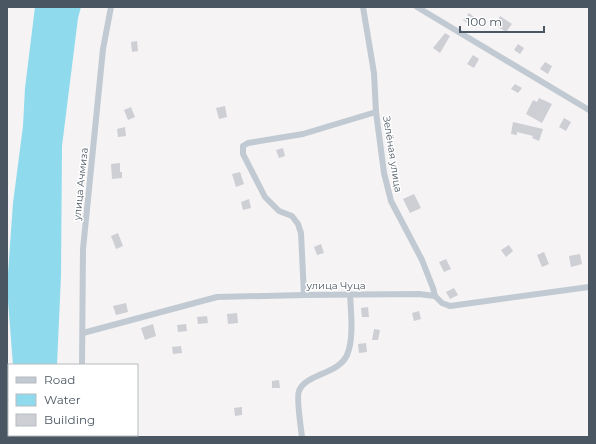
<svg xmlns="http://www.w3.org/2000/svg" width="596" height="444" font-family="Montserrat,sans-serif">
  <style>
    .water { fill: #90daee }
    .building { fill: #cdcfd5 }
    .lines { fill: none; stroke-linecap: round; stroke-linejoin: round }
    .minor { stroke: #c1cad2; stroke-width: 6 }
    .labels { text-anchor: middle; stroke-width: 3; stroke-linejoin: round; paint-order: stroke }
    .street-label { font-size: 10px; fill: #4a5661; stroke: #fff }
  </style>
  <rect width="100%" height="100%" fill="#f5f3f3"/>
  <path class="water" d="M35 7H81L78 18 62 146 61 276 57 365H13L7 288 13 203 23 126 25 88Z"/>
  <g class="building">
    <path d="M469 13 475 18 469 25 463 20Z"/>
    <path d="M500 16 512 24 506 32 495 25Z"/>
    <path d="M445 33 450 36 440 53 433 48Z"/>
    <path d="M137 41 138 51 132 52 131 42Z"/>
    <path d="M518 44 524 48 520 54 514 50Z"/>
    <path d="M473 55 479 59 474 68 467 64Z"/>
    <path d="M545 62 552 66 548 74 540 69Z"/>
    <path d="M515 84 522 88 518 93 511 89Z"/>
    <path d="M539 98 552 104 542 123 526 114 533 100 537 102Z"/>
    <path d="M225 106 227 117 219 119 216 108Z"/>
    <path d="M131 107 135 117 128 120 124 110Z"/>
    <path d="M564 118 571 122 566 131 559 127Z"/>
    <path d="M513 122 543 129 539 141 532 138 533 136 517 132V135L511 134Z"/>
    <path d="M125 127 126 136 118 137 117 129Z"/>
    <path d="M283 148 285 156 279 158 276 150Z"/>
    <path d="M120 163V172H122V178L112 179 111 164Z"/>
    <path d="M240 172 244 184 236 187 232 174Z"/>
    <path d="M414 194 421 208 410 213 403 199Z"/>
    <path d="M249 199 251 208 243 210 241 202Z"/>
    <path d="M118 233 123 246 116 249 111 236Z"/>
    <path d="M321 244 324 253 317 255 314 247Z"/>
    <path d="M509 245 513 251 506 257 501 250Z"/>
    <path d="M544 252 549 264 542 267 537 255Z"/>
    <path d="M580 254 582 264 571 267 569 256Z"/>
    <path d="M446 259 451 269 444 272 439 262Z"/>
    <path d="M454 288 458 295 450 299 446 292Z"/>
    <path d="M126 303 128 312 116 315 113 306Z"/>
    <path d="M368 307 369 317H362L361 308Z"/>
    <path d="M419 311 421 319 414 321 412 313Z"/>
    <path d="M237 313 238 323 228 324 227 314Z"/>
    <path d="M207 316 208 323 198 324 197 317Z"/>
    <path d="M153 324 156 336 145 340 141 328Z"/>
    <path d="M186 324 187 331 178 332 177 325Z"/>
    <path d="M374 329 380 330 378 340H372Z"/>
    <path d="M366 343 367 352 359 353 358 344Z"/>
    <path d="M181 346 182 353 173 354 172 347Z"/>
    <path d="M279 380 280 388H272V381Z"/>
    <path d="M242 407V415L235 416 234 408Z"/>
  </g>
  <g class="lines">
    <g class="minor">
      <path d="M363 7 374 73 376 112 384 173 391 201 422 260 433 288 435 296"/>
      <path d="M417 7 589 110"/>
      <path d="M304 295 301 233 298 224 292 216 279 211 265 197 243 154V146L248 143 303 134 376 112"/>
      <path d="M83 333 217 297 304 295 419 294 435 296 442 303 450 306 589 287"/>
      <path d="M82 365 83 249 103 49 111 7"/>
      <path d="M81 435V437"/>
      <path d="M302 437C301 428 296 397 299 391 305 374 339 374 347 355 354 339 351 313 350 294"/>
    </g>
  </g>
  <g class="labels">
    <g class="street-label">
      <text transform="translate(393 154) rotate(81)" y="4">Зелёная улица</text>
      <text transform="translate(80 184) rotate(-84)" y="4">улица Ачмиза</text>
      <text x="336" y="289">улица Чуца</text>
    </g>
  </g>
  <rect width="596" height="444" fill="none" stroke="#4a5661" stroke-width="16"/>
  <rect x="8" y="364" width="130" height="72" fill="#ffffff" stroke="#b7bbc0"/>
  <rect x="16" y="377" width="20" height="6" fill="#c1cad2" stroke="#b7bbc0"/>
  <text x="44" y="384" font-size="12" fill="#4a5661">Road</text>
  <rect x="16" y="394" width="20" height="12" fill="#90daee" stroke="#b7bbc0"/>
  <text x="44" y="404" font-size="12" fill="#4a5661">Water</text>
  <rect x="16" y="414" width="20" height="12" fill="#cdcfd5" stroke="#b7bbc0"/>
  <text x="44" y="424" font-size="12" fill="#4a5661">Building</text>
  <path d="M460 26v6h84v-6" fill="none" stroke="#4a5661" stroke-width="2"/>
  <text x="466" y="26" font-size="12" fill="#4a5661" stroke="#ffffff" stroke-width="3" paint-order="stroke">100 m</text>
</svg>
